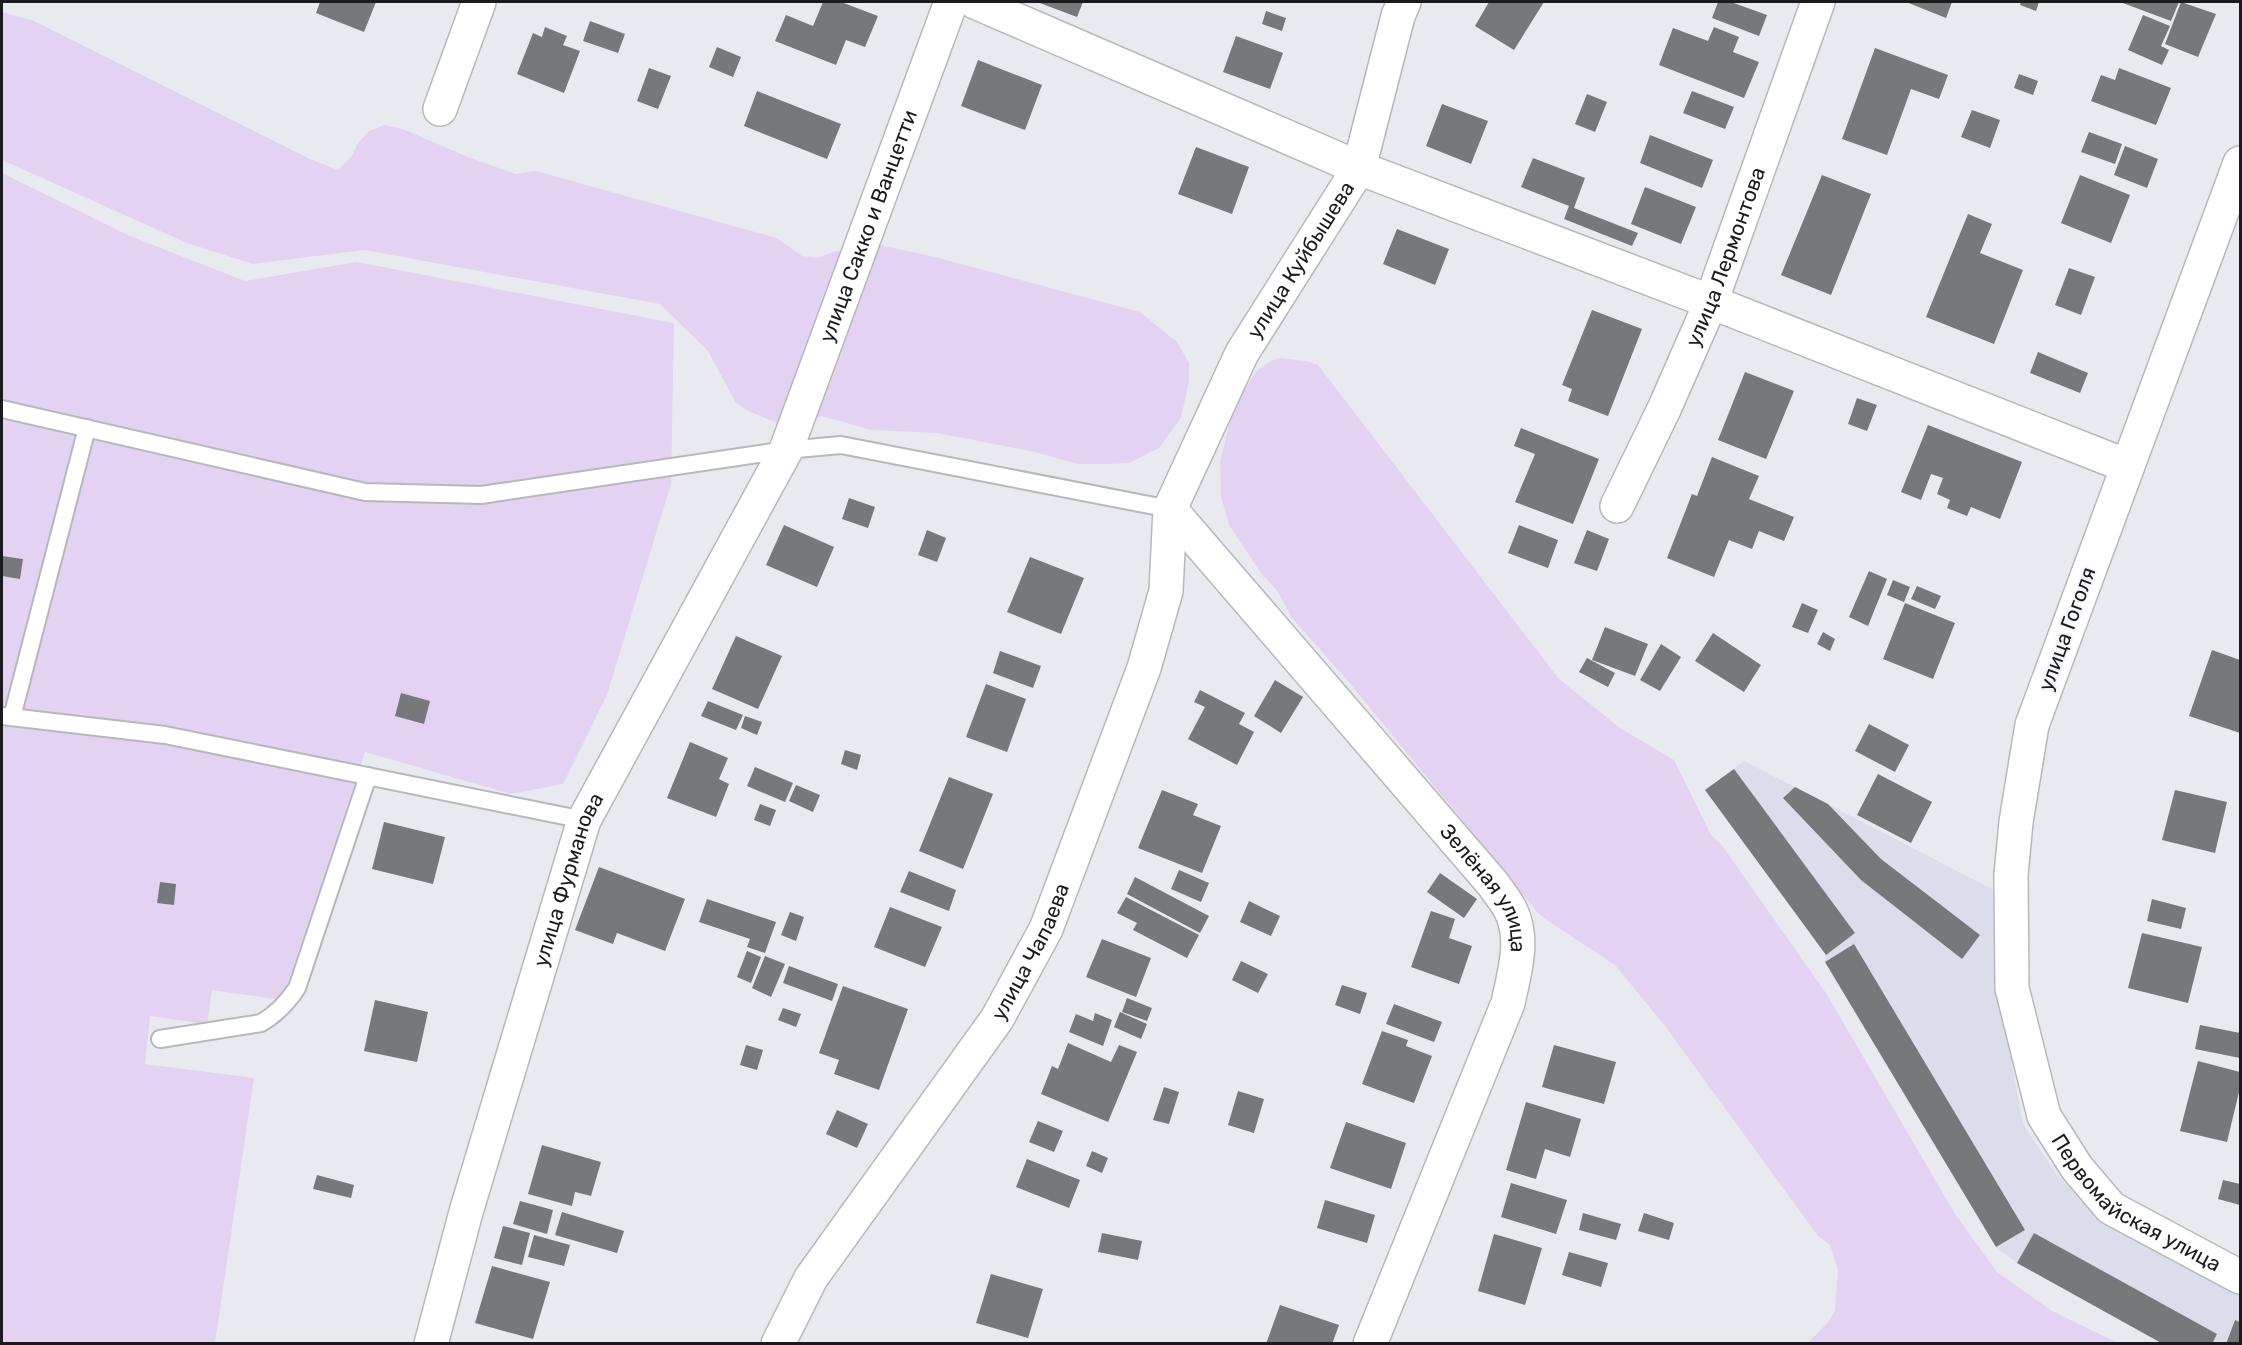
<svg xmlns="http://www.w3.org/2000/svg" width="2242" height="1345" font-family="Rubik,sans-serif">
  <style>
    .built { fill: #dbdeea }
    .green { fill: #e4d2f2 }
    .building { fill: #76787c }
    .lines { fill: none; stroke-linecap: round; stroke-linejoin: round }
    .lane-casing { stroke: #b7b8bd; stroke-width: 20 }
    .street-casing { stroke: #b7b8bd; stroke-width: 36 }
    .lane { stroke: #fff; stroke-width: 16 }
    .street { stroke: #fff; stroke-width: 33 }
    .labels { text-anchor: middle; stroke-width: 4.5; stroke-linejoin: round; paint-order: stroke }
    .street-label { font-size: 21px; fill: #1b1b1d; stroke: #f6f7fc }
  </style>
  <rect width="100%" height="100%" fill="#e9eaef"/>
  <path class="built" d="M1744 761 1998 892 2002 1008 2023 1124 2057 1175 2104 1224 2240 1295V1343H2163L2017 1263 1996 1247 1825 962 1826 954 1705 790Z"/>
  <g class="green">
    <path d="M2 12 34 21 310 159 338 170 351 157 358 143 369 131 384 125 403 129 468 157 516 174 536 171 777 238 802 256 818 258 833 252 880 245 935 257 1140 312 1177 342 1189 363V381L1181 418 1159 448 1129 463 1111 464H1077L1035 452 937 433 871 430 822 416 807 421 780 424 750 412 736 403 708 351 660 304 364 250 253 264 187 243 2 160Z"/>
    <path d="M2 173 130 236 245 281 357 262 674 323 671 484 607 695 563 784 511 794 365 752 282 1000 212 990 207 1024 150 1016 145 1064 254 1078 215 1343H2Z"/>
    <path d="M1278 358 1307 361 1318 365 1559 679 1620 728 1674 760 1711 835 1721 844 1826 993 1955 1214 1997 1272 2052 1311 2118 1343H1808L1828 1322 1835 1311 1838 1270 1830 1245 1818 1236 1665 1026 1615 965 1548 921 1538 913 1348 681 1292 618 1278 592 1261 573 1229 525 1221 496 1220 462 1231 417 1235 405 1256 372 1266 364Z"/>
  </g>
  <g class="building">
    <path d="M320 2H376L364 32 316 13Z"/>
    <path d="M823 2H841L878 16 865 47 846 40 836 65 775 41 786 15 813 26Z"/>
    <path d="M1037 2H1083L1077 17Z"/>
    <path d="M1489 2H1544L1514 50 1475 26Z"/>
    <path d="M1718 2H1731L1767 15 1759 36 1712 18Z"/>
    <path d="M1906 2H1952L1946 18Z"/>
    <path d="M2021 2H2039L2036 11 2020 5Z"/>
    <path d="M2120 2H2179L2171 21Z"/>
    <path d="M2181 2 2216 14 2198 57 2165 44Z"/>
    <path d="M1266 11 1286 18 1282 31 1262 24Z"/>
    <path d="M2143 15 2170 26 2161 46 2169 50 2162 65 2128 50Z"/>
    <path d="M590 21 625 34 618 53 583 41Z"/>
    <path d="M545 27 567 36 563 45 580 51 564 93 517 74 533 33 542 37Z"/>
    <path d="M1714 27 1739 37 1733 52 1759 62 1744 98 1659 65 1673 28 1708 41Z"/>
    <path d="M1236 36 1283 53 1270 89 1223 72Z"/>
    <path d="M717 47 741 57 733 77 709 67Z"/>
    <path d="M1875 48 1948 75 1939 99 1911 89 1887 155 1842 139Z"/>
    <path d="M978 60 1042 85 1025 130 961 106Z"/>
    <path d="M649 68 671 76 658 109 637 101Z"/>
    <path d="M2119 68 2171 88 2156 125 2091 101 2101 75 2115 80Z"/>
    <path d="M2019 74 2038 81 2033 95 2014 88Z"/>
    <path d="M757 91 841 124 827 159 744 126Z"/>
    <path d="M1692 91 1734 107 1725 129 1683 113Z"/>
    <path d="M1587 94 1607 102 1595 132 1575 124Z"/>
    <path d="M1442 104 1488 121 1471 164 1426 146Z"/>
    <path d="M1972 110 2000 120 1990 148 1961 137Z"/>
    <path d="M2089 132 2122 144 2115 164 2081 152Z"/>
    <path d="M1650 135 1713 160 1702 188 1640 163Z"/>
    <path d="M2125 146 2158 159 2147 188 2114 175Z"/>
    <path d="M1196 147 1249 167 1232 214 1178 194Z"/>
    <path d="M1533 158 1585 178 1574 208 1638 233 1632 246 1564 219 1569 206 1521 187Z"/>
    <path d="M1822 175 1871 194 1831 295 1781 275Z"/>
    <path d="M2080 175 2130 195 2111 243 2061 223Z"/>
    <path d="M1645 187 1696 207 1681 244 1631 224Z"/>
    <path d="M1968 214 1992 224 1980 253 2023 270 1994 344 1926 317Z"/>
    <path d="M1397 229 1449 249 1435 285 1383 264Z"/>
    <path d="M2069 268 2095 277 2081 315 2055 305Z"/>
    <path d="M1592 310 1642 329 1608 416 1568 401 1572 389 1562 385Z"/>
    <path d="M2038 352 2088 373 2080 393 2030 373Z"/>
    <path d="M1745 372 1794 391 1766 459 1718 440Z"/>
    <path d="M1857 398 1877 405 1867 431 1848 424Z"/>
    <path d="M1928 425 2022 462 2000 519 1971 507 1967 516 1947 508 1950 500 1937 494 1943 478 1931 474 1921 500 1901 492Z"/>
    <path d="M1521 428 1599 459 1573 524 1515 502 1535 454 1514 446Z"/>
    <path d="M1712 457 1759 476 1749 499 1794 517 1784 541 1759 531 1752 549 1729 540 1714 577 1667 558 1692 494 1697 496Z"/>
    <path d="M849 498 875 507 868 528 842 519Z"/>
    <path d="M784 525 834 547 817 587 766 565Z"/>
    <path d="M1519 525 1558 540 1548 568 1508 553Z"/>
    <path d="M927 530 946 538 937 562 918 555Z"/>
    <path d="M1587 530 1609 539 1597 571 1574 563Z"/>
    <path d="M2 556 23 559 20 579 2 576Z"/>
    <path d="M1030 557 1084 578 1061 634 1007 612Z"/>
    <path d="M1869 571 1887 579 1868 626 1849 617Z"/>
    <path d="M1893 580 1910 587 1904 602 1887 595Z"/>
    <path d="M1917 586 1941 596 1935 609 1911 599Z"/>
    <path d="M1802 603 1818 610 1808 633 1792 627Z"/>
    <path d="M1905 603 1955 623 1933 679 1883 659Z"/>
    <path d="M1605 627 1648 644 1635 676 1592 660Z"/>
    <path d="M1823 632 1835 639 1830 651 1817 644Z"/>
    <path d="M1713 633 1761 665 1744 692 1695 661Z"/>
    <path d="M736 636 782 656 758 709 712 689Z"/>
    <path d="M1661 644 1681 657 1660 691 1640 680Z"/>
    <path d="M2212 650 2240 660V733L2189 716Z"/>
    <path d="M1000 651 1041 666 1033 688 993 673Z"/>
    <path d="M1587 658 1615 673 1608 687 1579 672Z"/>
    <path d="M1275 680 1303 697 1281 733 1254 716Z"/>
    <path d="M986 684 1026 699 1007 752 966 737Z"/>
    <path d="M1200 690 1245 713 1239 724 1254 732 1237 765 1188 739 1205 707 1194 702Z"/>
    <path d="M401 693 430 701 424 724 395 716Z"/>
    <path d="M708 701 743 715 736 730 701 716Z"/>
    <path d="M745 716 762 722 757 735 741 728Z"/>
    <path d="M1869 724 1909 745 1895 772 1855 751Z"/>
    <path d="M690 742 728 758 719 779 729 784 716 817 667 798Z"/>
    <path d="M845 750 861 755 857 770 841 764Z"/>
    <path d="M755 767 793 783 785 802 747 786Z"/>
    <path d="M1734 769 1855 933 1826 955 1705 790Z"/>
    <path d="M1878 774 1932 802 1911 843 1857 815Z"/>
    <path d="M949 777 993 794 963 869 919 851Z"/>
    <path d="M796 785 820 795 813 812 789 801Z"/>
    <path d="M1795 787 1828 804 1881 859 1980 935 1962 959 1861 880 1783 798Z"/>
    <path d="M1162 790 1198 804 1193 815 1221 826 1202 873 1138 848Z"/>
    <path d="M2175 790 2227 802 2215 853 2162 840Z"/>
    <path d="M760 804 776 810 770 826 754 820Z"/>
    <path d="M384 822 445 837 433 884 372 869Z"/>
    <path d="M599 867 685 899 665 951 617 933 613 944 575 930Z"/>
    <path d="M1179 870 1209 883 1201 902 1171 889Z"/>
    <path d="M909 871 956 890 949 911 900 892Z"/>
    <path d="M1440 873 1477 899 1464 918 1427 892Z"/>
    <path d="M1135 877 1209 916 1200 933 1127 894Z"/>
    <path d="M160 882 176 884 174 905 157 903Z"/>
    <path d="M1126 897 1199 935 1187 958 1133 930 1137 923 1117 913Z"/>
    <path d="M707 899 776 922 765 953 747 947 750 939 699 922Z"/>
    <path d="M2152 899 2186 908 2181 929 2147 921Z"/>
    <path d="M1249 901 1280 916 1271 936 1240 922Z"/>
    <path d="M890 907 942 927 925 967 874 947Z"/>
    <path d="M1431 911 1455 919 1449 938 1472 946 1459 984 1411 967Z"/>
    <path d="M790 912 804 917 796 941 781 935Z"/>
    <path d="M2142 933 2202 947 2188 1003 2128 988Z"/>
    <path d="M1102 939 1151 958 1136 997 1086 977Z"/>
    <path d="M1854 944 2025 1230 1996 1247 1825 962Z"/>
    <path d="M747 951 761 957 751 983 737 977Z"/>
    <path d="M765 956 785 964 771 997 752 988Z"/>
    <path d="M1241 961 1268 974 1258 993 1232 980Z"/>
    <path d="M789 966 838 984 832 1001 783 983Z"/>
    <path d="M1342 985 1367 993 1360 1014 1335 1005Z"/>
    <path d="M843 986 908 1009 879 1090 834 1074 839 1060 819 1053Z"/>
    <path d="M1127 998 1152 1008 1147 1021 1122 1012Z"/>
    <path d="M375 1000 428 1012 417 1062 364 1051Z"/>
    <path d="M1394 1004 1442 1022 1434 1042 1386 1024Z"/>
    <path d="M783 1008 801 1014 796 1027 778 1020Z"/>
    <path d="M1120 1012 1147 1024 1141 1039 1114 1027Z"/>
    <path d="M1095 1013 1112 1020 1103 1046 1069 1032 1076 1014 1093 1021Z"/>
    <path d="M2200 1025 2240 1033V1058L2195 1049Z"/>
    <path d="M1382 1031 1408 1040 1406 1046 1432 1056 1414 1103 1362 1084Z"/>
    <path d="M1068 1043 1111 1062 1119 1045 1137 1052 1108 1122 1041 1094 1052 1066 1058 1069Z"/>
    <path d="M746 1045 763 1050 757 1070 740 1065Z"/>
    <path d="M1554 1045 1616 1062 1604 1104 1542 1087Z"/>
    <path d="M2198 1061 2240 1072V1088L2227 1142 2180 1131Z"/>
    <path d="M1164 1087 1179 1092 1169 1124 1153 1120Z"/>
    <path d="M1238 1091 1264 1099 1254 1133 1228 1125Z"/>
    <path d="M1526 1102 1581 1119 1570 1157 1545 1149 1536 1179 1506 1170Z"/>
    <path d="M837 1110 868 1124 857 1148 826 1134Z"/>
    <path d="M1038 1121 1063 1131 1054 1152 1029 1142Z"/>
    <path d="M1346 1122 1406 1143 1391 1189 1330 1168Z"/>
    <path d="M542 1145 601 1162 591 1196 575 1192 572 1206 528 1194Z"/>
    <path d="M1092 1151 1108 1158 1102 1173 1086 1166Z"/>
    <path d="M1027 1159 1080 1180 1069 1208 1016 1187Z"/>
    <path d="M317 1175 354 1185 351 1198 313 1189Z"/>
    <path d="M2223 1180 2240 1184V1205L2218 1199Z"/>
    <path d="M1511 1183 1567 1200 1556 1234 1501 1217Z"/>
    <path d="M1325 1200 1375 1215 1367 1243 1317 1228Z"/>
    <path d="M520 1201 553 1210 547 1234 513 1224Z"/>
    <path d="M562 1212 624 1231 617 1253 555 1235Z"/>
    <path d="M1583 1213 1621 1224 1616 1240 1579 1230Z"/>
    <path d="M1644 1213 1674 1223 1669 1240 1638 1231Z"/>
    <path d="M503 1226 530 1233 522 1265 494 1258Z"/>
    <path d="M1102 1233 1142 1241 1138 1260 1098 1252Z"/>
    <path d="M2034 1233 2217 1334 2212 1344H2163L2017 1263Z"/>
    <path d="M1494 1234 1542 1248 1525 1305 1478 1291Z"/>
    <path d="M534 1235 570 1245 564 1266 528 1257Z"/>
    <path d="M1569 1252 1608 1263 1601 1287 1562 1275Z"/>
    <path d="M492 1266 550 1282 533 1339 475 1323Z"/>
    <path d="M991 1274 1043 1289 1028 1338 976 1323Z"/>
    <path d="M1280 1305 1339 1325 1332 1344H1266Z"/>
    <path d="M2235 1320 2240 1322V1344H2226Z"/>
  </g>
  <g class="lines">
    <g class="lane-casing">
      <g id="lane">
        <path d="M2 409 365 492 481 495 786 450 841 445 1170 509"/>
        <path d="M2 716 165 735 584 820"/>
        <path d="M12 717 87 428"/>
        <path d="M160 1039 261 1023C277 1014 287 1003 297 988L368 776"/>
      </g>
    </g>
    <g class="street-casing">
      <g id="street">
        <path d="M975 2 1359 168 1711 302 2127 466"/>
        <path d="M440 109 479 2"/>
        <path id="s1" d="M2240 163 2032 725 2016 822 2011 875 2012 988 2044 1116 2077 1168 2111 1208 2240 1277"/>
        <path id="s2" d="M1617 506 1665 407 1711 302 1818 2"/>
        <path id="s3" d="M1170 509 1493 884C1499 893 1507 902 1511 911 1525 940 1514 974 1508 1003L1370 1344"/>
        <path id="s4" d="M431 1344 466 1212 584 820 786 450 951 2"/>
        <path id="s5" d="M778 1344 811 1278 997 1019 1046 929 1144 668 1166 591 1170 509 1242 353 1359 168 1398 16 1404 2"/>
      </g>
    </g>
    <use href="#lane" class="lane"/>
    <use href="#street" class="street"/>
  </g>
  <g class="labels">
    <g class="street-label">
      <text dy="7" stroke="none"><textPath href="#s4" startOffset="1206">улица Сакко и Ванцетти</textPath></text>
      <text dy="7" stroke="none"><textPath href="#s2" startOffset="272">улица Лермонтова</textPath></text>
      <text dy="7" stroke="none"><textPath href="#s5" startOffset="1218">улица Куйбышева</textPath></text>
      <text transform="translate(2067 629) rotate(-70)" y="7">улица Гоголя</text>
      <text dy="7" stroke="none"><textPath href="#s4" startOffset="484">улица Фурманова</textPath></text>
      <text dy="7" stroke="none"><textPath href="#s3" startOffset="495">Зелёная улица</textPath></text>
      <text dy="7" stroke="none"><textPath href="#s5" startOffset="468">улица Чапаева</textPath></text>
      <text dy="7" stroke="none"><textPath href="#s1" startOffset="1126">Первомайская улица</textPath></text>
    </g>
  </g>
  <rect width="2242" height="1345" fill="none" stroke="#1b1b1d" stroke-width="6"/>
</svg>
